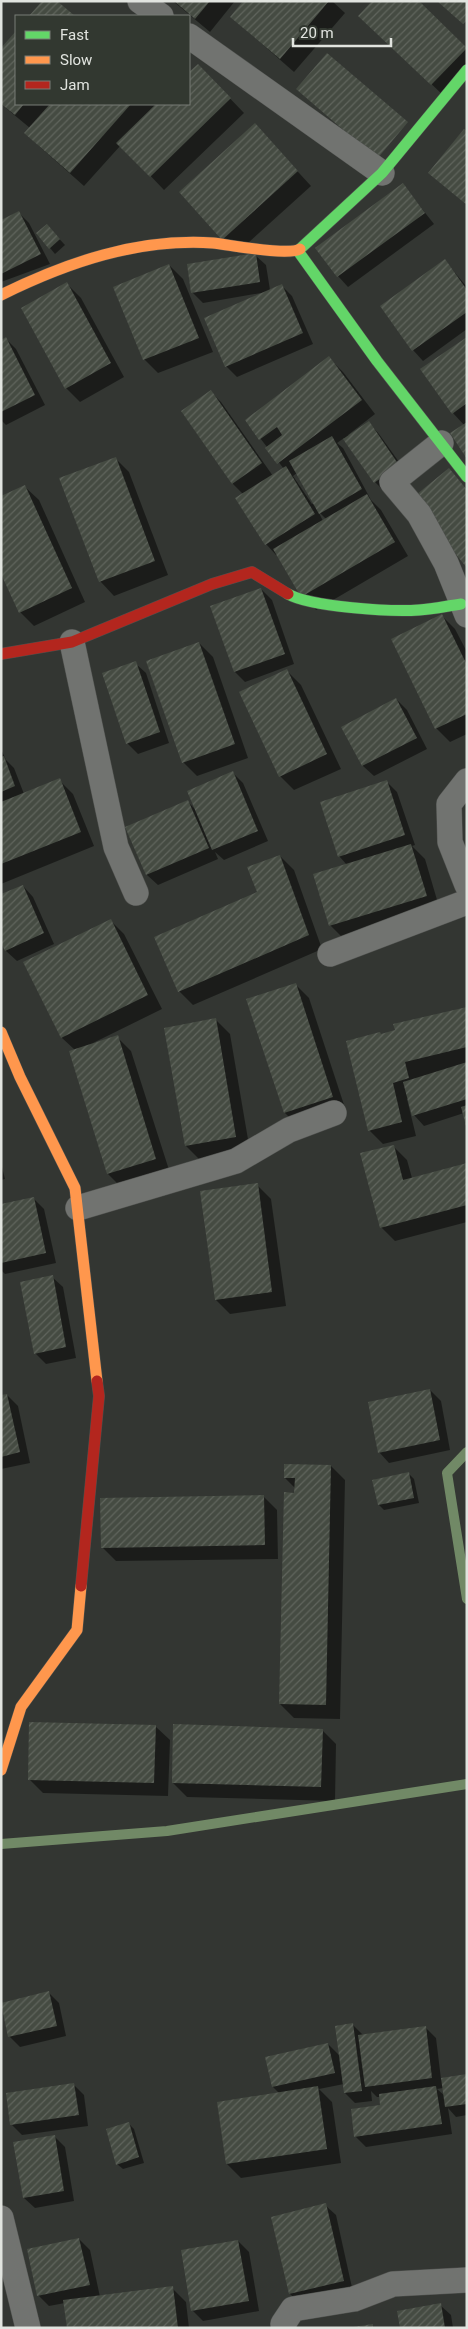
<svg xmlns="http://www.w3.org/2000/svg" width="468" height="2329" font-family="Roboto,sans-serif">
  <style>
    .shadow { fill: #0007; fill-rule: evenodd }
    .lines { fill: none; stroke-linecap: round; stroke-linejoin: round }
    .stream { stroke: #718966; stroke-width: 10 }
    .building { fill: url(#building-hatch) }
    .street-casing { stroke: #4f514e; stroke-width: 26 }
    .fast-casing { stroke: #4f514e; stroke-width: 12 }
    .slow-casing { stroke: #4f514e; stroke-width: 12 }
    .jam-casing { stroke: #4f514e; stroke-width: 12 }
    .street { stroke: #717370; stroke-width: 25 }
    .fast { stroke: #63d668; stroke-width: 11 }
    .slow { stroke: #ff974d; stroke-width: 11 }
    .jam { stroke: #b3261e; stroke-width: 11 }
  </style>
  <defs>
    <pattern id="building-hatch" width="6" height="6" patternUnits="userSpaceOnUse" patternTransform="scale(1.25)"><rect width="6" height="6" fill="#454b42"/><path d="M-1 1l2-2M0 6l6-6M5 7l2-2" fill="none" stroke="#60655d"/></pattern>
  </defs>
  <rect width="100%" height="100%" fill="#333632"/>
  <g class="shadow">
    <path d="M173 1H235L210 32Z"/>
    <path d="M245 1H332L345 13 294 72 231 17Z"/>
    <path d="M374 29 467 48V76L446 98Z"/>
    <path d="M16 33V104H189V74L198 65 244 113 164 190 121 145 84 186 40 147 26 133 30 128 1 104V50Z"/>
    <path d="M255 125 311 186 237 253 223 239Z"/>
    <path d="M403 185 434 224 348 287 338 276Z"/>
    <path d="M18 212 29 223 50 264 1 282V221Z"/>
    <path d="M52 231 65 245 55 254 50 248Z"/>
    <path d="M255 255 266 265 270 290 281 285 292 296 313 344 237 377 226 366 261 293 203 303 192 292Z"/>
    <path d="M445 261 467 287V329L423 361 413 350Z"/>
    <path d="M169 265 183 279 213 352 158 373 144 359Z"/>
    <path d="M67 284 81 298 124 377 80 402 66 388Z"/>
    <path d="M467 338V457L464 425 453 413Z"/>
    <path d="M6 339 16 349 45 405 6 425 1 420V341Z"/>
    <path d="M329 358 343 372 375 414 348 435 350 436 369 423 379 434 409 476 385 492 375 482 344 438 337 443 343 448 371 500 381 510 408 556 316 610 278 554 276 555 266 544 243 494 233 484 182 412 211 392 221 402 273 476 284 469 246 420ZM297 473 314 503 312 504 293 476ZM318 511 326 519 323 521Z"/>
    <path d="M115 458 129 472 168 575 114 596 100 581Z"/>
    <path d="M24 486 39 500 85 602 34 626 20 612Z"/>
    <path d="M261 589 272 600 294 664 245 682 235 672Z"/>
    <path d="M441 615 455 629 467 652V734L450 742 436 728Z"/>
    <path d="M199 643 213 657 248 758 197 776 183 762Z"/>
    <path d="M135 663 146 673 169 743 138 754 127 743Z"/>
    <path d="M287 671 301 685 341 769 294 790 280 776Z"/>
    <path d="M396 699 407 710 427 749 374 776 363 766 343 728Z"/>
    <path d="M1 749 6 760 14 768 24 794 59 780 73 794 94 846 1 884Z"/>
    <path d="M233 773 243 783 268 841 224 860 215 852 218 859 158 885 147 875 127 827 187 801 196 810Z"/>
    <path d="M386 781 397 792 415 845 412 846 425 859 440 910 344 939 330 925 347 865 339 856Z"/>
    <path d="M280 856 294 870 322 949 193 1005 179 991 258 893Z"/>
    <path d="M23 886 33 897 54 944 17 961 6 951Z"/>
    <path d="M110 920 124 934 162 1009 93 1043 117 1037 131 1051 170 1173 122 1188 108 1174 70 1052 75 1050 62 1038Z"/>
    <path d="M295 984 309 998 346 1111 299 1127 285 1113 248 1000Z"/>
    <path d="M467 1008V1124L464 1113 424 1126 414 1115 409 1099H407L416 1136 383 1144 369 1130 396 1031Z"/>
    <path d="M216 1020 230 1034 250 1151 200 1160 186 1146Z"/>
    <path d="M393 1146 407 1160 412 1178 467 1164V1222L395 1241 381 1227Z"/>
    <path d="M1 1163 5 1179 1 1180Z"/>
    <path d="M257 1185 271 1199 286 1306 230 1314 216 1300Z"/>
    <path d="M34 1199 44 1209 56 1263 5 1274 1 1270V1205Z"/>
    <path d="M52 1277 63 1287 76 1358 46 1364 35 1353Z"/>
    <path d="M430 1390 441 1401 450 1450 389 1463 379 1452Z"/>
    <path d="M7 1395 18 1406 30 1463 1 1469V1397Z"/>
    <path d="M331 1466 345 1480 340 1719 294 1718 280 1704 296 1489 285 1478Z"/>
    <path d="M408 1473 414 1479 419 1503 384 1510 379 1505Z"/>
    <path d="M263 1496 277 1510 278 1559 116 1561 102 1547Z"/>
    <path d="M155 1726 170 1740 168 1796 43 1793 29 1779Z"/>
    <path d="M322 1730 336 1744 335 1801 187 1797 173 1783Z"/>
    <path d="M48 1992 59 2003 66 2036 20 2047 9 2036Z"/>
    <path d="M353 2025 364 2036 425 2027 436 2038 441 2079 467 2076V2115L456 2117 448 2108 452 2134 366 2147 355 2136 381 2106 380 2097H377L371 2091 372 2101 355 2103 345 2093 344 2084 319 2089 332 2102 341 2163 241 2178 227 2164 280 2094 273 2087 267 2058 328 2044 340 2056ZM443 2088 445 2096 437 2089Z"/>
    <path d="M74 2085 84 2095 88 2126 22 2135 12 2125Z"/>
    <path d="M128 2123 134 2129 144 2163 123 2169 117 2164Z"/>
    <path d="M54 2136 65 2147 74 2201 35 2208 24 2198 15 2143Z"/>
    <path d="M325 2205 336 2215 353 2292 301 2304 290 2294 272 2218Z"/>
    <path d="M79 2239 90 2250 100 2297 172 2288 186 2302 189 2328H68L65 2303 49 2306 39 2296 29 2250Z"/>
    <path d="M238 2241 249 2252 259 2311 203 2321 192 2310Z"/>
    <path d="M440 2305 451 2315 453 2328H401Z"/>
  </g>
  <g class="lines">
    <g class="stream">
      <path d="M467 1452 447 1473 467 1599"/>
      <path d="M1 1844 167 1831 467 1784"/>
    </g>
  </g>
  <g class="building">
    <path d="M42 1H57L75 16H29Z"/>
    <path d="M174 1H210L195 19Z"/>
    <path d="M243 1H329L280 59 230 17Z"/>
    <path d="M372 1H419L467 48 431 85 358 16Z"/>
    <path d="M437 1H467V20L463 24Z"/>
    <path d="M16 31V104H24L15 115 1 104V48Z"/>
    <path d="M327 53 408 122 377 159 296 89Z"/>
    <path d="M198 64 231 98 150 177 116 143 156 104H189V72Z"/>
    <path d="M50 104H131L70 173 24 133Z"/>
    <path d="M255 123 298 171 222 240 179 192Z"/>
    <path d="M464 129 467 131V205L428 173Z"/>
    <path d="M403 183 425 213 337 277 315 248Z"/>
    <path d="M19 211 41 254 1 274V220Z"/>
    <path d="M47 224 60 239 49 249 36 233Z"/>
    <path d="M256 253 260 282 191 293 187 264Z"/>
    <path d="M445 259 467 290V312L412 351 380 306Z"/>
    <path d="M169 264 199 338 143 360 113 287Z"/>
    <path d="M67 282 111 363 65 389 21 308Z"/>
    <path d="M282 284 303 333 225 367 204 318Z"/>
    <path d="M6 337 35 395 1 412V340Z"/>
    <path d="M467 337V403L452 414 420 369Z"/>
    <path d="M329 356 362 400 277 464 265 448 282 435 277 427 259 440 245 420Z"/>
    <path d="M211 390 262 463 232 484 181 411Z"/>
    <path d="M369 421 399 465 374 483 343 439Z"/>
    <path d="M467 422V459L450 433Z"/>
    <path d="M332 436 362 489 319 514 289 461Z"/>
    <path d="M116 457 155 561 99 582 59 478Z"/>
    <path d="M286 466 315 514 265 545 235 498Z"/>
    <path d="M449 468 467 490V568L411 499Z"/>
    <path d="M25 485 72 588 19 613 1 574V496Z"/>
    <path d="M367 494 395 542 301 597 273 549Z"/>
    <path d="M261 588 285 654 234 672 210 606Z"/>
    <path d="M442 614 467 665V714L435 729 391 639Z"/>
    <path d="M199 642 235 744 182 763 146 661Z"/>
    <path d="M136 661 160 732 126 744 102 673Z"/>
    <path d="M287 669 327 754 279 777 239 692Z"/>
    <path d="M396 698 417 738 362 766 341 727Z"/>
    <path d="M4 756 15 786 1 792V757Z"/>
    <path d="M233 771 258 831 212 850 187 791Z"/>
    <path d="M60 778 81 832 1 864V802Z"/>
    <path d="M387 780 405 835 338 857 320 802Z"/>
    <path d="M188 800 209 848 146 875 125 827Z"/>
    <path d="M411 844 427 896 329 926 313 874Z"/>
    <path d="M280 855 309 935 178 992 154 937 257 892 247 867Z"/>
    <path d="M23 885 44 933 5 951 1 943V894Z"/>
    <path d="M111 919 148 995 61 1038 23 962Z"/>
    <path d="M296 983 333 1097 284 1113 246 999Z"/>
    <path d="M467 1007V1047L405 1062 409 1078 393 1083 402 1122 368 1131 346 1041 380 1032 381 1034 395 1030 393 1024Z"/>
    <path d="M216 1018 236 1137 185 1146 164 1028Z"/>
    <path d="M118 1035 156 1159 107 1174 69 1051Z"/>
    <path d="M467 1062V1099L412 1116 403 1082Z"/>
    <path d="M467 1105V1126H466L461 1107Z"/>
    <path d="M394 1145 403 1180 467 1163V1205L380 1228 360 1153Z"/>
    <path d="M258 1183 272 1292 215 1300 200 1191Z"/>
    <path d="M34 1197 46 1253 1 1263V1204Z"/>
    <path d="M53 1275 66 1347 34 1354 20 1282Z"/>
    <path d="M430 1389 440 1440 378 1453 368 1402Z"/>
    <path d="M7 1394 20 1452 1 1457V1395Z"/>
    <path d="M284 1464 331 1465 326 1705 279 1704 284 1492 294 1493 295 1478H284Z"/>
    <path d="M409 1472 414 1498 378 1505 372 1480Z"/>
    <path d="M264 1495 265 1545 101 1548 100 1498Z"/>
    <path d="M29 1722 156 1725 154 1783 28 1780Z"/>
    <path d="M173 1724 323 1729 321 1787 172 1783Z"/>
    <path d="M49 1991 57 2026 8 2037 1 2003Z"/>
    <path d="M353 2023 362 2091 344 2093 335 2026Z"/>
    <path d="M426 2026 432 2078 365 2087 358 2035Z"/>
    <path d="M328 2043 335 2073 272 2087 265 2057Z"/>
    <path d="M467 2074V2104L445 2107 441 2078Z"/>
    <path d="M74 2083 79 2115 10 2125 6 2093Z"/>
    <path d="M318 2086 327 2149 226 2164 217 2102Z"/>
    <path d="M436 2086 442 2124 354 2137 351 2109 380 2105 379 2094Z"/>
    <path d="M129 2122 139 2157 116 2165 106 2129Z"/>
    <path d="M55 2135 64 2191 23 2198 13 2142Z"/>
    <path d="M326 2203 344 2281 289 2294 271 2217Z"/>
    <path d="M79 2238 90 2285 37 2296 27 2249Z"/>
    <path d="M238 2240 249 2301 191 2311 181 2250Z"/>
    <path d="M173 2286 178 2328H67L63 2300Z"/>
    <path d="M441 2303 445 2328H400L397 2311Z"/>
    <path d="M373 2324V2328H353V2327Z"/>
  </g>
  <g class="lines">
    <g class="street-casing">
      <g id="street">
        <path d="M140 1 161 16"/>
        <path d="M189 36 382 173"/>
        <path d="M441 443 392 482 419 514 446 563 467 615"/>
        <path d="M72 642 116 847 136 893"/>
        <path d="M467 781 449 804 450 842 467 885"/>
        <path d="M330 954 467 902"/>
        <path d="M78 1208 236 1161 289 1130 334 1113"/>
        <path d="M1 2218 28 2328"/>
        <path d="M284 2328 283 2324 293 2309 354 2299 393 2284 467 2280"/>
      </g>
    </g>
    <g class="fast-casing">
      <g id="fast">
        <path d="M300 249 382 173 467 70"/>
        <path d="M298 251 377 361 467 477"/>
        <path d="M288 594C311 607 391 612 419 610 433 609 447 606 461 604"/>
      </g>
    </g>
    <g class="slow-casing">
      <g id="slow">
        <path d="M1 295C68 262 138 238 213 243 231 245 288 256 300 249"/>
        <path d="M1 1032 20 1077 75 1188 97 1381"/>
        <path d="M1 1770 21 1707 77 1630 81 1586"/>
      </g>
    </g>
    <g class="jam-casing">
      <g id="jam">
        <path d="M1 654 72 642 212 584 252 572 288 594"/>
        <path d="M81 1586 99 1396 97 1381"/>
      </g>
    </g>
    <use href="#street" class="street"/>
    <use href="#fast" class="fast"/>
    <use href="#slow" class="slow"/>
    <use href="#jam" class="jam"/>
  </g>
  <rect width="468" height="2329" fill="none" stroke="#e1e4df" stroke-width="5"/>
  <rect x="15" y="15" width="175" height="90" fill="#323830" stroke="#787d76"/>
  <rect x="25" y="31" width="25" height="8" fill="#63d668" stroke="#787d76"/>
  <text x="60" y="40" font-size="15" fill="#e1e4df">Fast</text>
  <rect x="25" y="56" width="25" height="8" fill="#ff974d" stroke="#787d76"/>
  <text x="60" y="65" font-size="15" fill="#e1e4df">Slow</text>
  <rect x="25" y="81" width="25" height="8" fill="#b3261e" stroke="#787d76"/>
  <text x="60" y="90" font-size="15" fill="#e1e4df">Jam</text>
  <path d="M293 38v8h98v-8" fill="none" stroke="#e1e4df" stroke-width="2.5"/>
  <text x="300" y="38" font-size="15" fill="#e1e4df" stroke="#323830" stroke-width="4" paint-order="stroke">20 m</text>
</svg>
